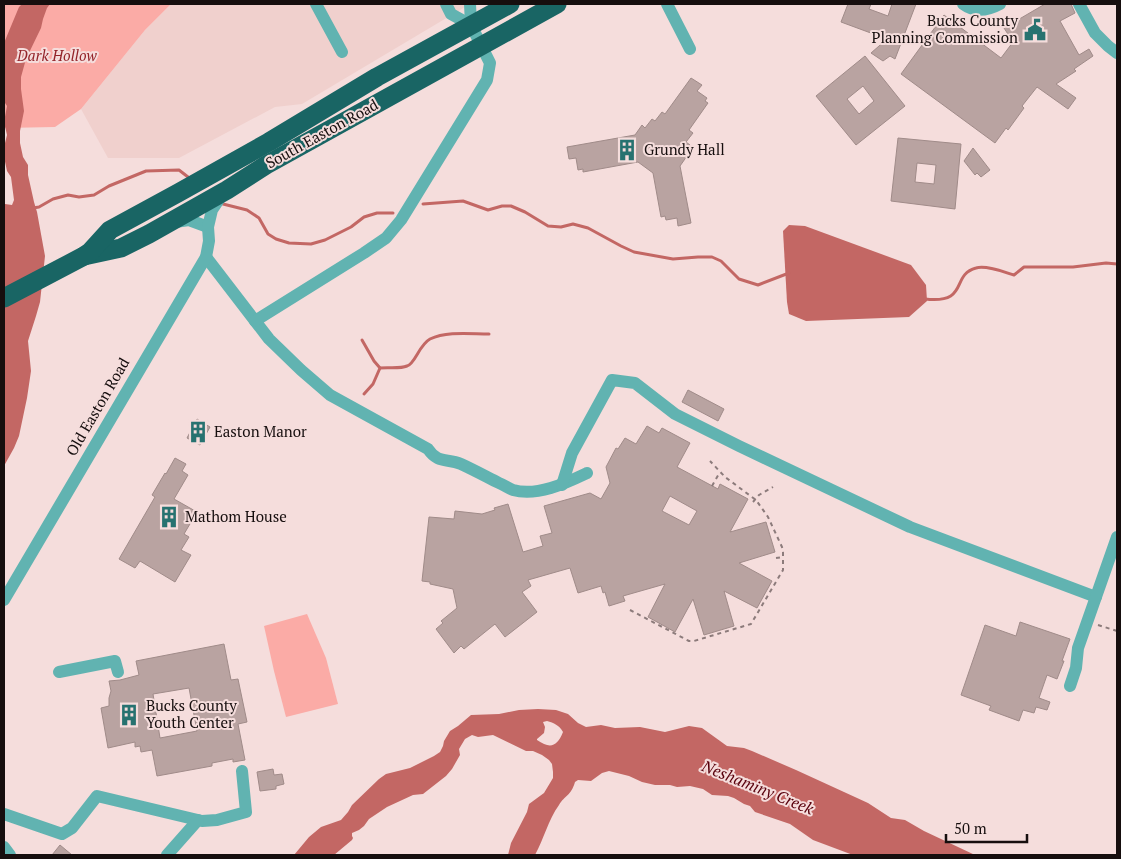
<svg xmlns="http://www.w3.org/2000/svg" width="1121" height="859" font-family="'PT Serif',serif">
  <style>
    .built { fill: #f0d0cd }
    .green { fill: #fbaba6 }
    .water { fill: #c36764; fill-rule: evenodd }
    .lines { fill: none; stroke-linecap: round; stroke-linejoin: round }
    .stream { stroke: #c36764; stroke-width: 3 }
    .building { fill: #b9a3a1; stroke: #a08b89; fill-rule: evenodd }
    .path { stroke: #8c7b7b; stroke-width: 2; stroke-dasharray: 4 4; stroke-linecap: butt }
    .minor { stroke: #61b3b1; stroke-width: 12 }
    .highway { stroke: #196564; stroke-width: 19 }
    .labels { text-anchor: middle; stroke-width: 4; stroke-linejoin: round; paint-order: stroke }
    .poi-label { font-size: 15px; fill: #160e0e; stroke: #f5dddc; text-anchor: start }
    .park-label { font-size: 15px; font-style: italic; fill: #94242a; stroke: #f5dddc }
    .street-label { font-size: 15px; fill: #160e0e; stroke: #f5dddc }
    .water-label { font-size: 16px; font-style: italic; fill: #59000c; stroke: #f5dddc }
  </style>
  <rect width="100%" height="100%" fill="#f5dddc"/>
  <path class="built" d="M171 4H470L302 104 275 107 179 158H108L81 109 145 30Z"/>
  <g class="green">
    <path d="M4 4H171L145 30 81 109 55 127 4 128Z"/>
    <path d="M307 614 326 658 338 704 286 717 274 671 264 626Z"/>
  </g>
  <g class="water">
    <path d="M22 4H50L47 8 43 19 41 28 26 59 21 77V89L24 111 20 131V143L23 157 28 165V175L34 202 37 212 45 256 40 302 36 316 28 341 31 371 27 398 19 436 14 448 4 466V202L5 204 12 205 14 200 11 177 7 171 4 157V147L7 135 4 122 7 106 5 103H4V43L19 7Z"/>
    <path d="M789 225 805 226 911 265 926 285 927 301 909 317 806 321 789 314 787 302 783 231Z"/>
    <path d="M538 709 556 710 568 714 578 723 586 727 601 725 615 728 640 727 665 732 689 726 702 728 727 746 744 748 752 751 796 770 868 803 891 818 905 820 924 831 975 855H853L813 840 790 824 755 812 750 806 744 804 734 798 728 796 712 795 703 789 690 786 677 787 670 785H655L642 782 629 776 609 771 602 773 591 781 578 780 575 782C571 796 565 795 559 805 548 820 544 839 535 855H508L511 843 527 812 529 804 544 793 553 778V772L552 764 549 760 542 755 533 751H526L493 735 478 737 472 735 465 739 459 749 460 755 452 769 446 776 423 794 413 795 387 807 369 819 364 826 359 830 352 833V836L353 838 352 840 334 855H294L309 837 321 827 341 820 348 812 352 805 379 779 386 774 410 768 434 756 440 752 443 746 444 741 450 731 458 726 471 715 499 714 519 710ZM547 721C554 723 559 725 563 732 557 747 550 749 537 740V739L544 733 545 727 543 722Z"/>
  </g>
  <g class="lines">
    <g class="stream">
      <path d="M223 204 247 210 259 218 268 234 276 239 289 243 311 244 325 240 351 227 364 217 377 213H393"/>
      <path d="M423 204 463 201 488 210 502 206H511L525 212 548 226 561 227 573 224 588 228 621 246 634 252 673 259 698 257H712L721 261 739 279 758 285 789 273"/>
      <path d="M33 208 39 207 53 199 68 195 79 197 94 195 109 186 146 171 179 170 188 177"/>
      <path d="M925 299C970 304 950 275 976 268 986 265 1004 272 1014 275L1024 267H1073L1106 263 1117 264"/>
      <path d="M362 340 374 361 380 368 373 384 364 394"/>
      <path d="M380 368C388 367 400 369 407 366 415 364 419 345 430 339 447 331 470 334 489 334"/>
    </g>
  </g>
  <g class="building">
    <path d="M848 4H871L869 9 888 16 892 4H916L895 59 890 56 883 61 871 53 887 39 841 22Z"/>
    <path d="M1045 4H1071L1075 13 1060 21 1079 55 1089 49 1093 56 1074 69 1076 71 1056 84 1076 98 1068 109 1037 87 1022 106 1024 108 1008 130 1006 128 995 143 901 74 944 15 1001 58 1013 42 1004 28Z"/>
    <path d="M865 56 905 106 856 145 816 96ZM863 86 874 101 859 114 847 99Z"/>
    <path d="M691 78 702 85 697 91 707 98 705 101 708 103 689 130 693 133 686 142 690 145 684 154 687 156 680 166 691 223 678 226 677 218 666 220 665 216 661 217 653 173 638 162 583 172V169L578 170 576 158 569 159 567 147 635 135 642 125 645 128 652 119 655 121 662 112 665 114Z"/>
    <path d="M898 138 961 144 955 209 891 201ZM917 163 936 165 934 184 915 182Z"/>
    <path d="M973 148 990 170 981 177 977 173 975 175 964 161Z"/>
    <path d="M688 390 724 409 718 421 682 402Z"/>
    <path d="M197 419 210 427 200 445 187 438Z"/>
    <path d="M647 426 659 433 662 428 690 443 677 467 718 489 720 484 748 499 730 532 766 522 775 552 739 563 772 581 757 608 724 591 734 626 704 635 693 599 675 632 648 617 665 584 623 596 625 601 609 606 605 592 603 593 601 586 578 593 570 568 528 580 531 586 522 592 537 612 505 637 495 624 464 649 461 646 454 653 436 629 443 623 441 621 457 608 453 589 430 584V582L422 581 429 517 454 519 455 511 482 514 495 510 494 508 508 504 523 552 543 546 540 536 552 533 544 506 590 493 601 499 610 483 606 467 616 448 618 449 625 438 636 444ZM670 496 697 511 689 525 662 511Z"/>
    <path d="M175 458 186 464 182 471 188 475 174 499 197 512 184 534 189 537 181 550 191 555 175 582 140 561 135 568 119 559 155 497 152 495 165 473 166 474Z"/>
    <path d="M1020 622 1070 639 1062 661H1064L1057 679 1047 675 1039 698 1050 702 1047 710 1036 707 1034 713 1023 710 1019 721 989 710 991 706 961 695 985 625 1016 636Z"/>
    <path d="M224 644 231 680 238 679 247 722 238 724 245 760 233 762V759L212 763V766L157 776 152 750 141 752 140 746 135 747V742L108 748 101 708 109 706V698L111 691 109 681 120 680 139 675 136 661ZM189 688 197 731 160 738 153 694Z"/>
    <path d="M273 769 274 775 282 774 284 784 276 786V789L260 791 257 772Z"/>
    <path d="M60 845 72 855H52Z"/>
  </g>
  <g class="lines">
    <g class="path">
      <path d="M712 486 720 472"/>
      <path d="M753 502 759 495 773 487"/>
      <path d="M776 558 783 557"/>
      <path d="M630 610 689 641H694L751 624 783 570V552L782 547 768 517 756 500 725 477 710 461"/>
      <path d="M1098 625 1117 631"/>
    </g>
    <g class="minor">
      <path d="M316 4 342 52"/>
      <path d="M446 4 451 14 471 25"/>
      <path d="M667 4 690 49"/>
      <path d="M963 4C975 13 987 11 1000 4"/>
      <path d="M1079 4 1095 33 1108 46 1117 53"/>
      <path d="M175 222 189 220 208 227"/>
      <path d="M206 257 269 339 301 370 330 395 428 449C438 464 447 458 461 464 474 470 487 477 499 483 504 485 508 488 513 490 537 497 566 483 587 473"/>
      <path d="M255 321 364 253 386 238 401 220 487 80 490 63 471 25 470 4"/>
      <path d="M562 485 572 453 612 380 635 383 675 414 739 446 910 527 1096 597"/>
      <path d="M4 600 206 257 209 241 208 227 212 210 222 195"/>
      <path d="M59 672 115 661 118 672"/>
      <path d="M1070 686 1076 668 1078 648 1117 537"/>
      <path d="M4 814 62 834 72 828 97 796 202 821 217 820 246 812 242 771"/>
      <path d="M4 847 10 855"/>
      <path d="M167 855 198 820"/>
    </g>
    <g class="highway">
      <path d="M84 256 121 248 149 234 227 190 266 165 557 4"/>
      <path d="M4 298 84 256 90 252 110 230 178 193 269 142 377 77 510 4"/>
    </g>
  </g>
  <defs>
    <g id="civic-bare" transform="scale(1.725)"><path d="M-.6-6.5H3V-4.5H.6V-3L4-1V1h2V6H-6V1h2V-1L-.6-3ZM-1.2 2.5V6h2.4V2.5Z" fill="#277270" stroke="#f5dddc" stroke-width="2.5" paint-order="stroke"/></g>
    <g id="building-bare" transform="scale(1.725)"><path d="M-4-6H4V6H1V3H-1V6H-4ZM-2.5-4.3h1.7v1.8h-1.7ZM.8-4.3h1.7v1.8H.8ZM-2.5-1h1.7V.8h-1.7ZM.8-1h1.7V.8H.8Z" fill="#277270" stroke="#f5dddc" stroke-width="2.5" paint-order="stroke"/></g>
  </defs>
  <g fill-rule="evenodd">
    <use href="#civic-bare" x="1035" y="30"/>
    <use href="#building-bare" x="627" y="150"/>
    <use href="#building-bare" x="198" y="432"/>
    <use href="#building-bare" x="169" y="517"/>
    <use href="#building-bare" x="129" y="715"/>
  </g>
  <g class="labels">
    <g class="poi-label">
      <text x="1018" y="26" text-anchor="end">Bucks County<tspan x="1018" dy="17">Planning Commission</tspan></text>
      <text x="644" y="155">Grundy Hall</text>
      <text x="214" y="437">Easton Manor</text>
      <text x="185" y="522">Mathom House</text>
      <text x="146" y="711">Bucks County<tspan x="146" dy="17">Youth Center</tspan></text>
    </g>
    <g class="park-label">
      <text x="57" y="61">Dark Hollow</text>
    </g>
    <g class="street-label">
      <text transform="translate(322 134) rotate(-29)" y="5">South Easton Road</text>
      <text transform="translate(98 407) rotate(-60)" y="5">Old Easton Road</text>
    </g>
    <g class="water-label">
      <text transform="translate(758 787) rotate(22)" y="6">Neshaminy Creek</text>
    </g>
  </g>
  <rect width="1121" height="859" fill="none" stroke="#160e0e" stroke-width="10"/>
  <path d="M946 834v8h81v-8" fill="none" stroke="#160e0e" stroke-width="2.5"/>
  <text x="954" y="834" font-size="15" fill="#160e0e" stroke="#f5dddc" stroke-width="4" paint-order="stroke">50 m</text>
</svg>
